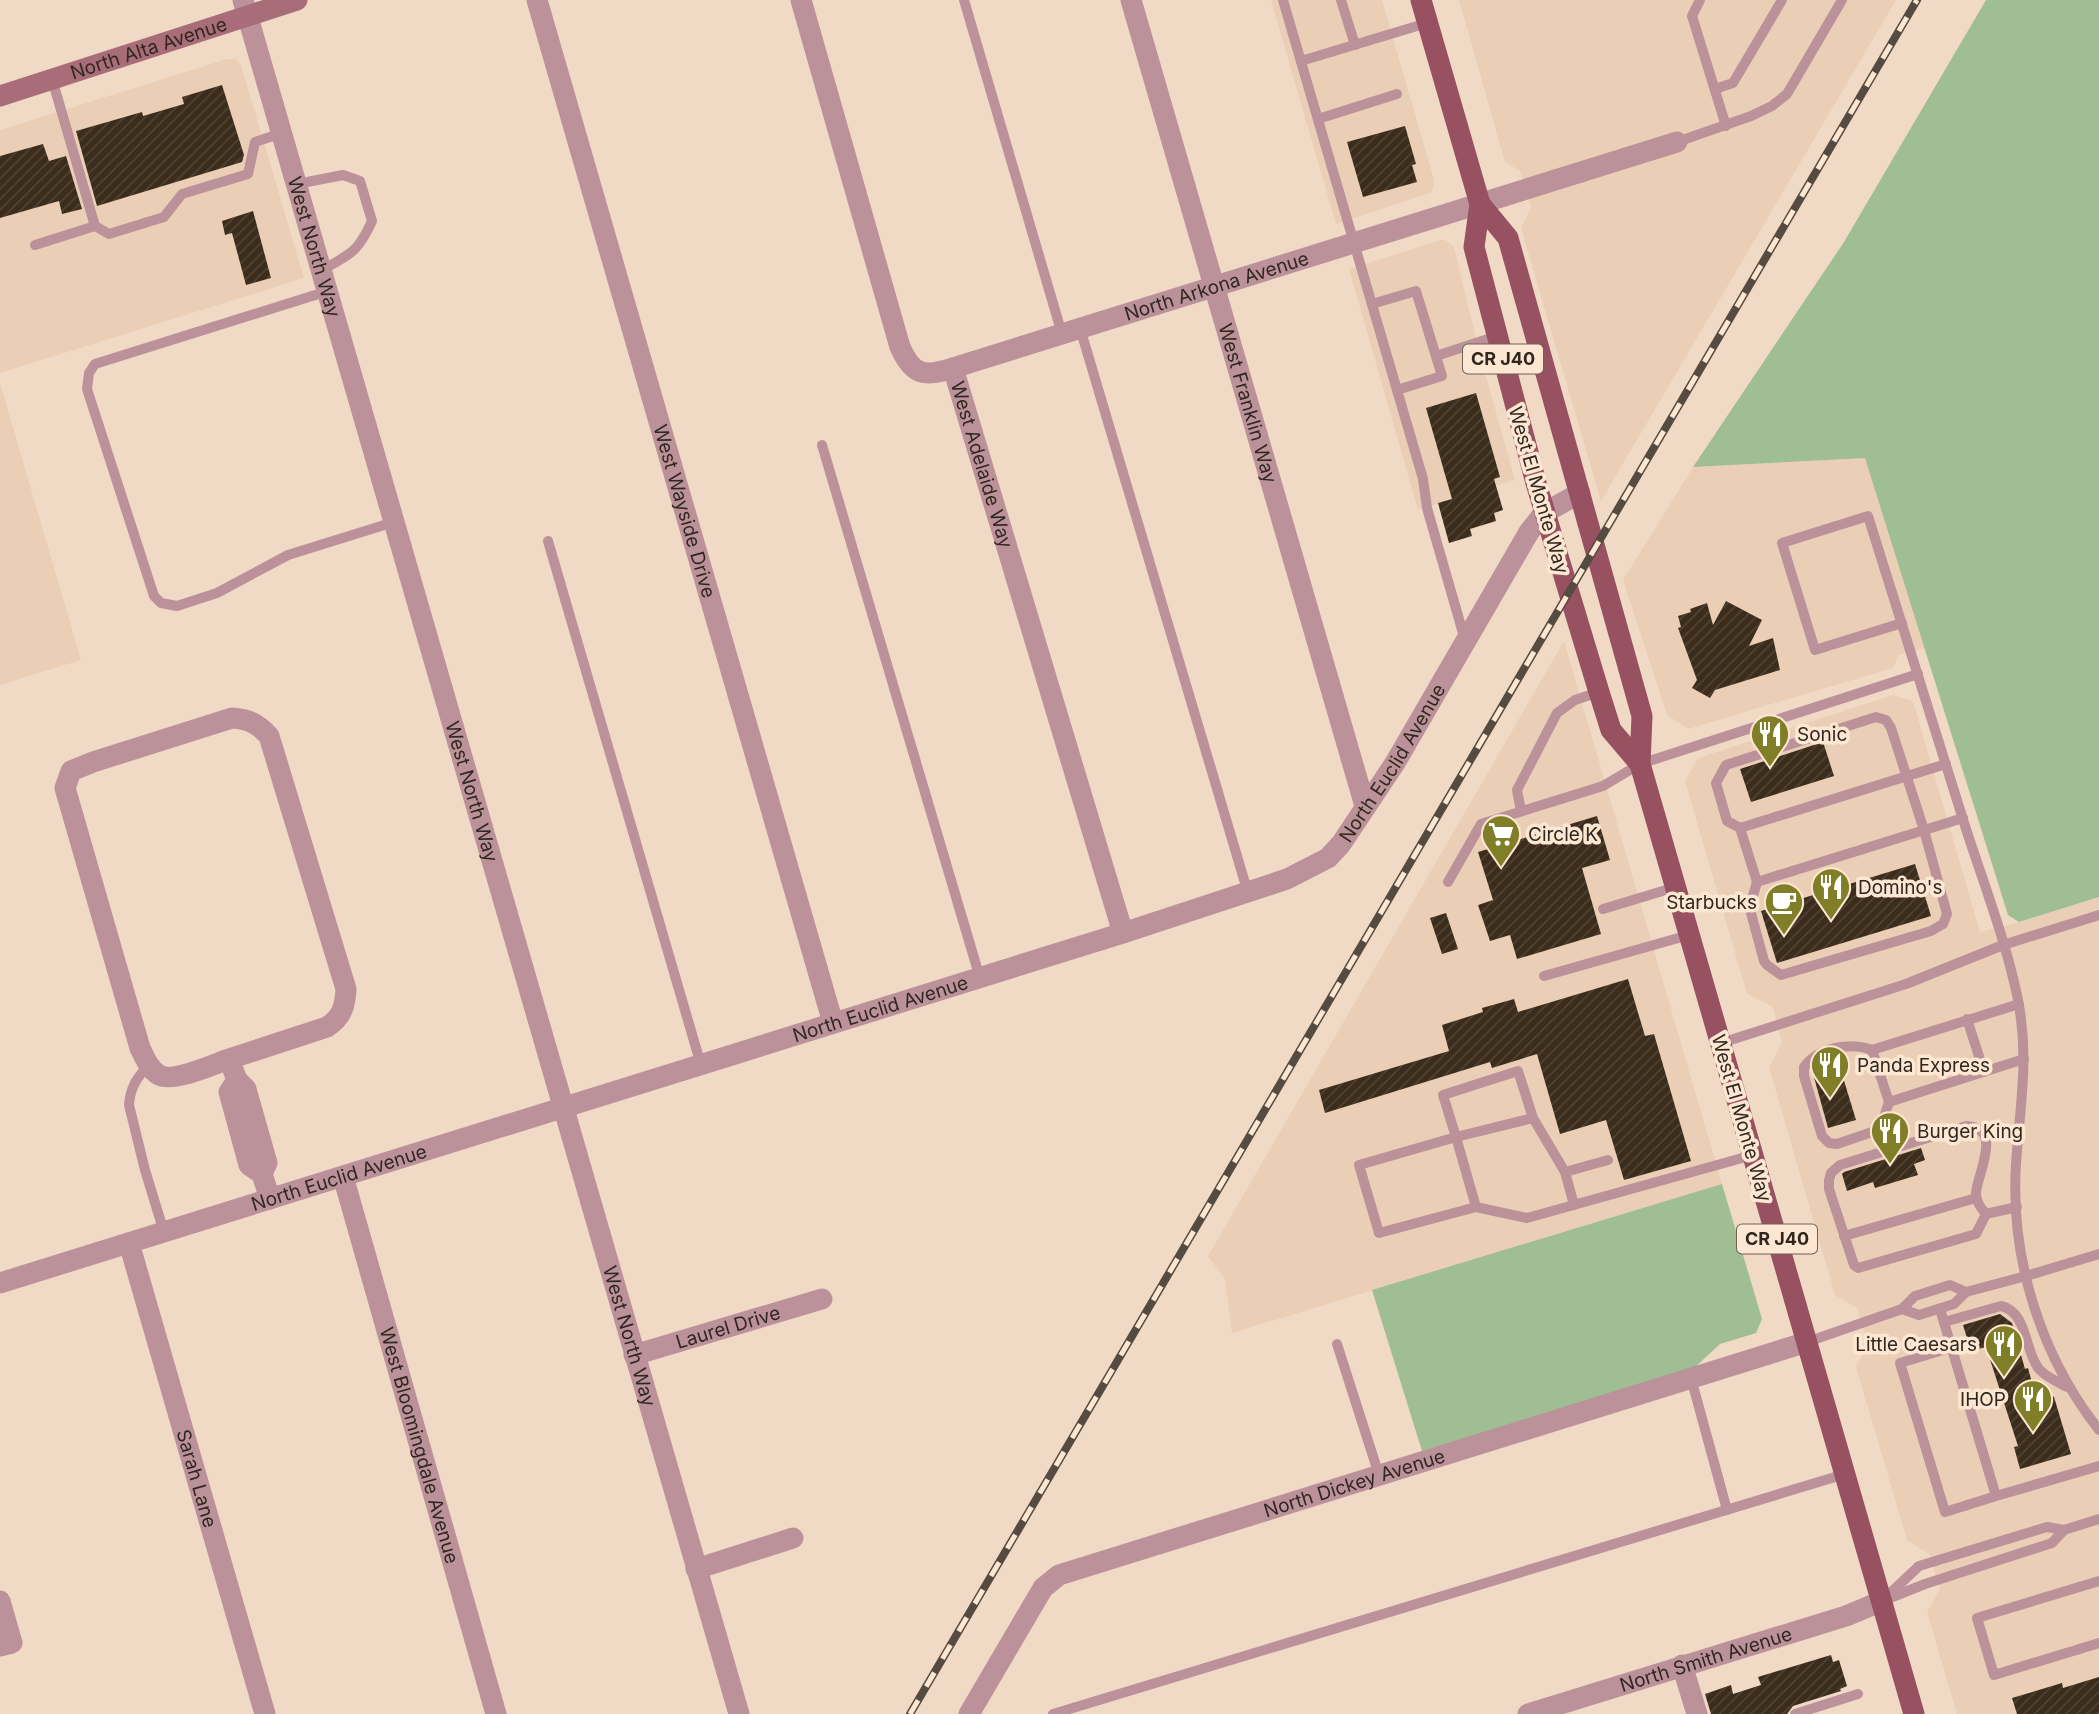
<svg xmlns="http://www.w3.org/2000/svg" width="2099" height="1714" font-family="Inter,sans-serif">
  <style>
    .built { fill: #eacfb6 }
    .green { fill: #9fbe93 }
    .building { fill: url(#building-hatch) }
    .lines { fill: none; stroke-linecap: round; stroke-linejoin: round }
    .lane { stroke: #bc929a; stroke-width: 10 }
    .street { stroke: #bc929a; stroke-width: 21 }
    .secondary { stroke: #a86d79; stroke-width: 21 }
    .primary { stroke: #985161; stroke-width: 21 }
    .rail-casing { stroke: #564b41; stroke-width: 8 }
    .rail { stroke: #fde7d3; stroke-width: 5; stroke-dasharray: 16; stroke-linecap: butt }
    .labels { text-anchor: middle; stroke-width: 7; stroke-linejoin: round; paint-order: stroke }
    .shield { fill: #fde7d3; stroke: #6e6156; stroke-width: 2 }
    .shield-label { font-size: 18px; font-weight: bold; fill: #302820 }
    .street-label { font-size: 19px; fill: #302820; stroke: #fde7d3 }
    .poi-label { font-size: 19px; fill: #302820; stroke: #fde7d3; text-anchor: start }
  </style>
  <defs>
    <pattern id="building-hatch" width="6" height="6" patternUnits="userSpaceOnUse" patternTransform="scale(1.75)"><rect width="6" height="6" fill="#3c2c1c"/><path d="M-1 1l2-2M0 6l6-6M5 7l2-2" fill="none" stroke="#504234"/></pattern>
  </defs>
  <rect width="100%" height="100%" fill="#f0dac6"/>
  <g class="built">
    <path d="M1271 0H1382L1434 180V187L1430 193 1336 224Z"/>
    <path d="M1459 0H1896L1601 501 1521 228 1531 207 1520 171 1505 162Z"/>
    <path d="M227 59H236L241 65 304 278 0 373V130Z"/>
    <path d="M1441 240H1445L1454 247 1480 355 1515 480 1418 510 1349 269Z"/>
    <path d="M0 383 81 660 0 685Z"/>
    <path d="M1865 458 1925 648 1899 655 1893 668 1688 729 1667 715 1623 580 1693 467Z"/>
    <path d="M1564 641 1722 1184 1232 1333 1225 1279 1208 1256Z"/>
    <path d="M1893 695 1913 701 1980 932 2020 922 2099 897V1714H1957L1927 1612 1940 1589 1930 1555 1907 1540 1856 1367 1868 1343 1857 1308 1835 1295 1769 1067 1782 1043 1773 1007 1747 994 1685 781 1698 758Z"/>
  </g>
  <g class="green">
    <path d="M1986 0H2099V897L2019 922 2008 915 1865 458 1693 467 1844 242Z"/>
    <path d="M1722 1184 1762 1319 1756 1333 1720 1344 1693 1369 1422 1451 1372 1290Z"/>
  </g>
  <g class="building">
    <path d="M222 85 244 155 242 162 97 206 76 131 142 112 143 116 184 104 182 97Z"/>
    <path d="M1405 126 1416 164 1412 165 1417 182 1363 197 1347 142Z"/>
    <path d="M43 144 49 161 66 156 82 209 62 214 59 201 0 218V156Z"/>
    <path d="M253 211 271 278 246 285 232 233 225 235 222 221Z"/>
    <path d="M1476 393 1500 477 1494 479 1503 510 1494 513 1496 521 1470 529 1472 536 1449 543 1438 503 1452 499 1426 408Z"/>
    <path d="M1726 601 1762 620 1749 646 1773 638 1780 670 1715 690 1710 698 1692 688 1697 680 1678 628 1681 627 1678 616 1691 612 1690 609 1707 603 1713 625Z"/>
    <path d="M1823 742 1834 776 1751 802 1740 769Z"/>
    <path d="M1597 816 1610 860 1582 868 1601 934 1517 959 1510 935 1490 941 1478 905 1493 900 1478 852Z"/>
    <path d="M1915 864 1931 916 1777 963 1761 911Z"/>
    <path d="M1446 913 1458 949 1442 954 1430 918Z"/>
    <path d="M1628 979 1645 1036 1654 1034 1691 1161 1624 1180 1606 1120 1560 1134 1537 1054 1492 1068 1490 1062 1325 1113 1319 1090 1449 1051 1442 1025 1483 1012 1482 1008 1514 999 1518 1012Z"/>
    <path d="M1838 1061 1856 1120 1828 1128 1812 1070Z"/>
    <path d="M1921 1148 1925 1160 1914 1164 1918 1175 1875 1188 1873 1182 1847 1191 1842 1174 1844 1172Z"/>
    <path d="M2000 1314 2012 1323 2025 1369 2028 1368 2035 1394 2045 1392 2054 1397 2071 1454 2020 1469 2014 1447 2018 1446 1986 1347 1971 1351 1963 1325Z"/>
    <path d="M1831 1655 1833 1662 1839 1660 1847 1686 1840 1689 1841 1691 1793 1706 1787 1714H1711L1705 1694 1731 1685 1733 1694 1761 1685 1758 1677Z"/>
    <path d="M2099 1677V1714H2017L2012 1698 2062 1683 2063 1688Z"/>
  </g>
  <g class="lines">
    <g class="lane">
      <path d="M964 0 1062 334"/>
      <path d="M1283 0 1423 479 1427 508 1465 640"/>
      <path d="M1341 0 1355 45"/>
      <path d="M1700 0 1692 16 1726 126"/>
      <path d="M1301 61 1427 23"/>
      <path d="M52 79 95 226 109 234 164 217 182 194 248 174 255 142 282 133"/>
      <path d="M1715 89 1733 83 1782 0"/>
      <path d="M1318 119 1397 94"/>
      <path d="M1677 142 1751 116 1772 106 1787 94 1842 0"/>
      <path d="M297 184 343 175 360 181 372 221C358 252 351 254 322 270"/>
      <path d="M35 245 95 226"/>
      <path d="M328 291 95 364 89 373 87 389 154 596 161 603 177 606 217 593 288 555 394 522"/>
      <path d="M1372 304 1416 291 1442 376 1397 390"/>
      <path d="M1080 328 1248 893"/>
      <path d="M1436 356 1497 336"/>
      <path d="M822 445 980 978"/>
      <path d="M548 541 701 1065"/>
      <path d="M1902 623 1815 650 1782 543 1868 516C1901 620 1934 724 1966 829 1984 884 2005 939 2017 995 2030 1056 2020 1104 2016 1164 2010 1259 2041 1356 2099 1430"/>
      <path d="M1946 764 1740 828 1757 882 1963 818"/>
      <path d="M1521 811 1517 790 1557 713 1575 700 1599 692"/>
      <path d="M1740 828 1727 821 1716 783 1726 765 1876 717 1886 720 1891 728 1924 830 1947 914 1943 924 1931 931 1781 975 1767 965 1764 961 1751 913 1750 906 1757 882"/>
      <path d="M1448 882 1481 824 1603 786 1640 764 1918 674"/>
      <path d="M1603 909 1676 887"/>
      <path d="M1544 976 1689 935"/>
      <path d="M2019 1004 1872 1050 1889 1102 2024 1059"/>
      <path d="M1967 1019 1984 1072"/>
      <path d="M1721 1043 1906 984 2003 945 2099 915"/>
      <path d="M1872 1050C1850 1042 1819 1047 1804 1067V1076L1822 1136 1829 1143 1837 1144 1875 1131 1882 1123 1889 1102"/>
      <path d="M149 1065C137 1077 130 1088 129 1105L145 1170 164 1232"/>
      <path d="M1533 1118 1518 1071 1443 1095 1456 1137 1533 1118 1565 1172"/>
      <path d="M1574 1205 1565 1172 1608 1160"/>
      <path d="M1476 1207 1456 1137 1359 1165 1379 1233 1476 1207 1527 1218 1753 1155"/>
      <path d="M1986 1214C1981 1208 1976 1202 1976 1193 1977 1174 2004 1128 1966 1126L1840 1165 1831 1173 1829 1180V1189L1854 1265 1858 1268 1976 1234 1986 1214 2017 1207"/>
      <path d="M1844 1236 1976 1198"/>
      <path d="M1902 1309 1919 1315 1954 1304 1966 1292 2026 1276 2099 1254"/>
      <path d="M1940 1309 1996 1496 2099 1466"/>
      <path d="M1944 1322 2001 1306C2028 1312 2024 1351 2039 1369 2046 1377 2058 1382 2067 1387"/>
      <path d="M1807 1342 1902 1309 1915 1296 1950 1285 1966 1292"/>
      <path d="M1337 1344 1379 1475"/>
      <path d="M1953 1347 1900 1363 1945 1512 1996 1496"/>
      <path d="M1691 1378 1727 1510"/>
      <path d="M2099 1581 1977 1618 1994 1675 2099 1643"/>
      <path d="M1890 1598 1925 1584 2052 1543 2064 1530"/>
      <path d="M1882 1601 1919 1566 2047 1527 2064 1530 2099 1519"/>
      <path d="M1053 1714 1845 1474"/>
      <path d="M1795 1714 1858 1694"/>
    </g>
    <g class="street">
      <path id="s1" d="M243 0 739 1714"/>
      <path id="s2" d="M537 0 833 1023"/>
      <path id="s3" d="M801 0 900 347C913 376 924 377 953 368L1123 933"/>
      <path id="s4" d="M1131 0 1365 806"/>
      <path id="s5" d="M953 368 1677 142"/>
      <path d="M229 1059 327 1027C342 1017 345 1007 346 989L269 736C258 724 249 719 232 718L93 762 71 771 65 788 140 1048C145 1058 149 1069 159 1075 173 1083 214 1064 229 1059L237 1080"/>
      <path d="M262 1174 267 1163 246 1089 237 1080 229 1092 249 1165 262 1174 270 1199"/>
      <path id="s6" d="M343 1176 496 1714"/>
      <path id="s7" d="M129 1243 265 1714"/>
      <path id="s8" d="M0 1283 1123 933 1287 879 1328 858 1341 844 1395 763 1529 532 1544 513 1580 493"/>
      <path id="s9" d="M634 1355 822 1299"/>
      <path d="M696 1569 793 1538"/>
      <path d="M0 1601 12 1643 0 1646"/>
      <path d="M1682 1665 1697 1714"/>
      <path id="s10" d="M969 1714 1043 1588 1059 1575 1807 1342"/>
      <path id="s11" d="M1528 1714 1846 1616 1882 1601"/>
    </g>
    <path class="secondary" id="s12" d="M0 96 297 0"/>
    <g class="primary">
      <path d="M1421 0 1480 204 1508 238 1642 716 1640 764 1914 1714"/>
      <path d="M1480 204 1474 247 1536 483 1599 692 1611 730 1640 764"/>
    </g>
    <g class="rail-casing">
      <path id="rail" d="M910 1714 1917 0"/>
    </g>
    <use href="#rail" class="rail"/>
  </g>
  <defs>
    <g id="restaurant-pin" transform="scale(2.0125)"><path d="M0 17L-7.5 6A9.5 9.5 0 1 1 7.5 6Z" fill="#807e26" stroke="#fde7d3"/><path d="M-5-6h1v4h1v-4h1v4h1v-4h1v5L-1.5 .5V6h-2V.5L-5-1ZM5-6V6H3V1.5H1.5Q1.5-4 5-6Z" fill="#fff"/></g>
    <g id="supermarket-pin" transform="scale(2.0125)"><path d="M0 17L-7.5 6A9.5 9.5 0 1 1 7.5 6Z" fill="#807e26" stroke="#fde7d3"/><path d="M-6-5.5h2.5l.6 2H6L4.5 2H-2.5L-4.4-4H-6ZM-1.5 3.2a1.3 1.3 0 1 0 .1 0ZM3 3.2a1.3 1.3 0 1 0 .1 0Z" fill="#fff"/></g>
    <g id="cafe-pin" transform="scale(2.0125)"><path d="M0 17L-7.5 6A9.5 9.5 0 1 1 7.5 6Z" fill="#807e26" stroke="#fde7d3"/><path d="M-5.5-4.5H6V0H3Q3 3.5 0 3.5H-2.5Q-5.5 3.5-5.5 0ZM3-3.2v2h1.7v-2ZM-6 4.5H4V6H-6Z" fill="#fff"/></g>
  </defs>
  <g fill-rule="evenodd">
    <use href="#restaurant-pin" x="1770" y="734"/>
    <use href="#supermarket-pin" x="1501" y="834"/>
    <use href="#restaurant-pin" x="1831" y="887"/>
    <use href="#cafe-pin" x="1784" y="902"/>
    <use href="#restaurant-pin" x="1830" y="1065"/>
    <use href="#restaurant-pin" x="1890" y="1131"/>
    <use href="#restaurant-pin" x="2004" y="1344"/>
    <use href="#restaurant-pin" x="2033" y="1399"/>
  </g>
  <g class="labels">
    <g class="shield">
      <rect x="1463" y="344.5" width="80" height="29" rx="5"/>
      <rect x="1737" y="1224.5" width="80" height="29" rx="5"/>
    </g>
    <g class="shield-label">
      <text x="1503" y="365">CR J40</text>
      <text x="1777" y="1245">CR J40</text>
    </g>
    <g class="street-label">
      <text dy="7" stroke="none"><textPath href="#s12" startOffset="156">North Alta Avenue</textPath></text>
      <text dy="7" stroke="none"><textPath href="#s1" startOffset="257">West North Way</textPath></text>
      <text dy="7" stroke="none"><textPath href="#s5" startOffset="276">North Arkona Avenue</textPath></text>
      <text dy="7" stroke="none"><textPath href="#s4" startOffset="420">West Franklin Way</textPath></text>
      <text dy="7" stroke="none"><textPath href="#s3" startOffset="528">West Adelaide Way</textPath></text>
      <text transform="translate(1539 490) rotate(74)" y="7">West El Monte Way</text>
      <text dy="7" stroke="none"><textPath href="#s2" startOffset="532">West Wayside Drive</textPath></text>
      <text dy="7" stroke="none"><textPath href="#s8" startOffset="1510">North Euclid Avenue</textPath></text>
      <text dy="7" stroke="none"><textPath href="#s1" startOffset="824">West North Way</textPath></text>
      <text dy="7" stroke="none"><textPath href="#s8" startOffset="922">North Euclid Avenue</textPath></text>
      <text transform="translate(1742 1118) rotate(74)" y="7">West El Monte Way</text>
      <text dy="7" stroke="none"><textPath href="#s8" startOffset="355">North Euclid Avenue</textPath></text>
      <text dy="7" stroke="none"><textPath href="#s9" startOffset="98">Laurel Drive</textPath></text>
      <text dy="7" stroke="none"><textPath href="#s1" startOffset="1391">West North Way</textPath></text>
      <text dy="7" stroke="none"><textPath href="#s6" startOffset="280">West Bloomingdale Avenue</textPath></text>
      <text dy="7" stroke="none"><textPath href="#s7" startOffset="245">Sarah Lane</textPath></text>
      <text dy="7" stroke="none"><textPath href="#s10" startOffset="476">North Dickey Avenue</textPath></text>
      <text dy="7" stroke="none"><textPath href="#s11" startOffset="186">North Smith Avenue</textPath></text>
    </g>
    <g class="poi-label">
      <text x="1797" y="741">Sonic</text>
      <text x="1528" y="841">Circle K</text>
      <text x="1858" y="894">Domino's</text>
      <text x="1757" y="909" text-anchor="end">Starbucks</text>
      <text x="1857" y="1072">Panda Express</text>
      <text x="1917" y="1138">Burger King</text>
      <text x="1977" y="1351" text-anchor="end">Little Caesars</text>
      <text x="2006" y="1406" text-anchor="end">IHOP</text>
    </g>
  </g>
</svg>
